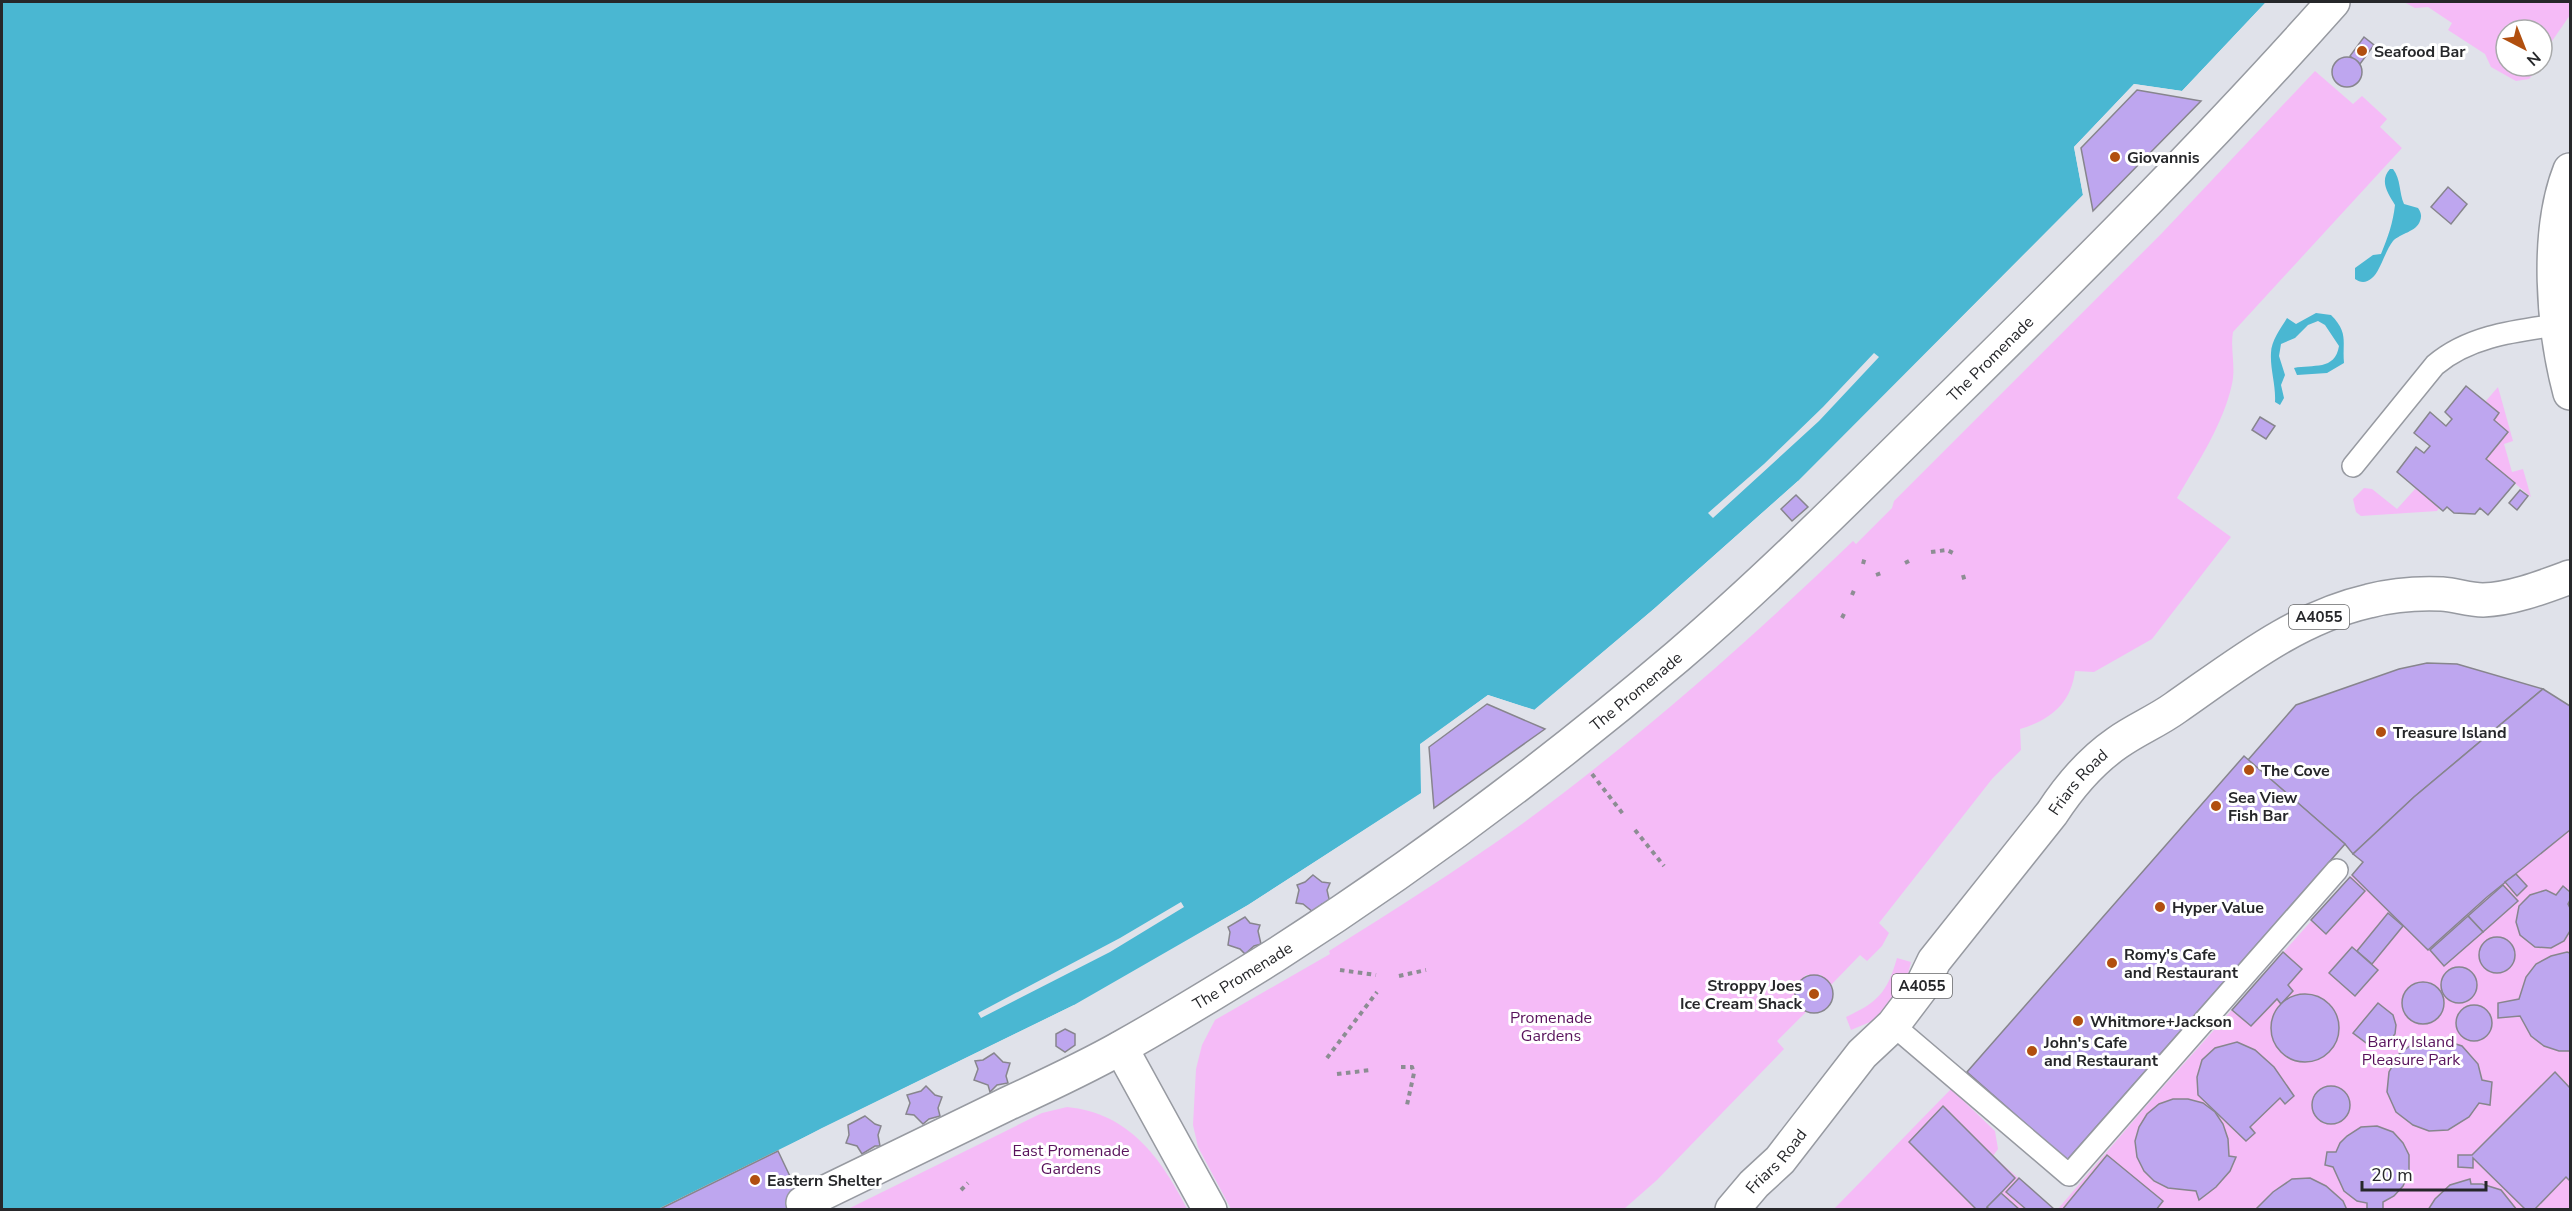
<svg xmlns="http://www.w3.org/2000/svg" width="2572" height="1211" font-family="'Nunito Sans',sans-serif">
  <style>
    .green { fill: #f5bbf7 }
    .water { fill: #4ab7d2 }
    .pier { fill: #e0e2ea }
    .building { fill: #bea6ef; stroke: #87858d; stroke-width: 1.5 }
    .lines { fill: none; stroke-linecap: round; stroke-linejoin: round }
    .lane-casing { stroke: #979aa1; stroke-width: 24 }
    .street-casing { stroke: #979aa1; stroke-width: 36 }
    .primary-casing { stroke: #979aa1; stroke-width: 36 }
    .path { stroke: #8c8d93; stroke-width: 4; stroke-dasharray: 4.5 4.5; stroke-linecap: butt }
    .lane { stroke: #fff; stroke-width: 21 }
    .street { stroke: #fff; stroke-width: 33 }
    .primary { stroke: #fff; stroke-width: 33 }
    .poi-dot { fill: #b14f0f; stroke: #fff; stroke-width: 2 }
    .labels { text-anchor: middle; stroke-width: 6; stroke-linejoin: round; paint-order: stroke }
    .shield { fill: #fff; stroke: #67686a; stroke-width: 1.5 }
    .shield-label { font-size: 15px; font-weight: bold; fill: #26272a }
    .poi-label { font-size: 16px; font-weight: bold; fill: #26272a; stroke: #fff; text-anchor: start }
    .street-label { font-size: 16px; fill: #26272a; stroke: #fff }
    .park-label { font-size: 16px; fill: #59135c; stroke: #fff }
  </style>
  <rect width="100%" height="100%" fill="#e0e2ea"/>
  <g class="green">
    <path d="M2404 2H2570V15L2550 44 2542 64V30H2506V66H2541L2529 79 2516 81 2491 67 2485 54 2448 30 2452 23 2428 7 2415 8Z"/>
    <path d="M2315 71 2353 104 2362 96 2387 119 2380 127 2402 148 2233 332C2230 349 2236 366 2232 384 2223 425 2198 462 2177 498L2231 537 2152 639 2094 672 2075 671C2071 704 2050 720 2020 729L2021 750 1992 779 1879 923 1889 933 1882 946 1867 961 1860 955 1831 985 1821 975H1806L1795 987V1002L1806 1012 1777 1041 1784 1049 1657 1180 1624 1209H1231L1198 1147 1193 1125 1196 1069 1202 1045 1215 1020 1330 954 1329 951C1394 910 1459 869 1522 824 1639 738 1748 642 1853 541L1856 544 1892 508 1894 501 2162 233Z"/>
    <path d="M2498 387 2513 441 2504 444 2512 472 2523 469 2531 497 2486 459 2508 432 2494 420 2485 402Z"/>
    <path d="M2364 488 2372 489 2397 509 2416 488 2439 508 2437 511 2361 516 2356 512 2353 499Z"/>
    <path d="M2543 689 2570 706V1209L2057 1210 2147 1105 2363 863 2353 854 2414 797Z"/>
    <path d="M1897 958 1911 962 1904 990 1882 1017 1851 1030 1846 1017C1878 1002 1887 993 1897 958Z"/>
    <path d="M1951 1089 1995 1131 1998 1149 1993 1156 2054 1209 1833 1210Z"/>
    <path d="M1067 1107C1129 1113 1161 1158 1187 1209H848L1042 1113Z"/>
  </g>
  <g class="water">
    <path d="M2 2H2266L2182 91 2134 84 2074 147 2083 195 1798 481 1655 608 1534 710 1488 695 1421 744 1422 793 1248 905 1074 1005 658 1209 2 1210Z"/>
    <path d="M2390 169H2393C2401 179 2399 193 2404 204L2418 208C2421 212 2422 216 2420 221 2416 232 2401 233 2393 241 2385 251 2380 272 2372 278 2366 283 2361 283 2355 279V268L2373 255 2381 254C2388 237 2393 223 2395 205 2388 193 2379 181 2390 169Z"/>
    <path d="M2316 313 2331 315C2349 333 2342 342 2344 363L2327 373 2297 375 2294 368C2313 364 2335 371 2339 346L2325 325 2318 321 2308 325 2295 338 2281 344 2279 356 2285 375 2281 385 2284 398 2280 405 2275 402C2276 385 2270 369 2271 353 2271 341 2281 328 2287 318L2296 324Z"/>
  </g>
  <g class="pier">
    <path d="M2266 2H2269L2184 94 2136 87 2077 148 2085 197 1841 443 1839 441 2083 195 2074 147 2134 84 2182 91Z"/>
    <path d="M1874 353 1879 357 1819 421 1713 518 1708 513 1764 464 1823 407Z"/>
    <path d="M1798 481 1800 483 1735 542 1536 713 1488 698 1423 746V795L1250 907 1124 981 1122 979 1248 905 1421 793 1420 744 1488 695 1535 710 1655 608Z"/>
    <path d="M1181 902 1184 907 1110 952 981 1018 978 1013 1120 938Z"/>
    <path d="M1074 1005 1075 1008 779 1154 778 1151 822 1128Z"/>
  </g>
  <g class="building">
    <path d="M2364 37 2374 45 2360 64 2350 56Z"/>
    <circle cx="2347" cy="72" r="15"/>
    <path d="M2137 90 2201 101 2093 211 2081 148Z"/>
    <path d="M2448 187 2467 204 2451 224 2431 207Z"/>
    <path d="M2466 386 2499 413 2494 420 2508 432 2486 459 2515 483 2488 515 2480 508 2475 514 2454 513 2447 507 2443 511 2397 472 2416 447 2424 453 2430 446 2414 433 2430 412 2446 426 2452 419 2445 412Z"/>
    <path d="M2260 417 2275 426 2266 439 2252 430Z"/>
    <path d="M2520 490 2528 496 2517 510 2509 503Z"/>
    <path d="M1796 495 1808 507 1792 521 1781 509Z"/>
    <path d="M2427 663 2457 664 2543 689 2414 797 2353 854 2345 844 2248 760 2296 705 2399 669Z"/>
    <path d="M2543 689 2570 706V830L2487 897 2428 950 2352 875 2363 862 2353 854 2414 797Z"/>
    <path d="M1487 704 1545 729 1434 808 1429 747Z"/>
    <path d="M2244 756 2345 844 2067 1160 1967 1072Z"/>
    <path d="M2516 874 2527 886 2517 896 2505 882Z"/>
    <path d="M1313 875 1322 882 1330 883 1327 890 1330 903 1322 904 1313 912 1303 904 1296 903 1299 890 1297 885 1305 882Z"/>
    <path d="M2350 877 2365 891 2326 934 2311 920Z"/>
    <path d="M2503 885 2518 901 2483 932 2468 916Z"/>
    <path d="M2563 886 2570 892V900L2568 904 2570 908V931L2564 941 2551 948 2535 947 2520 935 2516 922 2519 906 2530 895 2546 890 2556 895Z"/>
    <path d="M2388 913 2403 926 2372 964 2357 951Z"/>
    <path d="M2468 916 2483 932 2444 966 2430 950Z"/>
    <path d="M1245 917 1250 923 1260 925 1258 931 1261 944 1254 946 1245 954 1240 949 1228 945 1230 932 1228 927Z"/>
    <circle cx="2497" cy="955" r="18"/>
    <path d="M2352 947 2378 970 2355 996 2329 973Z"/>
    <path d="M2283 952 2302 969 2288 985 2293 991 2281 1004 2277 999 2251 1026 2232 1010Z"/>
    <path d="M2567 952 2570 953V1051H2559L2544 1046 2531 1036 2520 1016 2498 1018V1003L2519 999 2526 977 2536 964 2551 956Z"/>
    <circle cx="2459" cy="985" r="18"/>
    <circle cx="1814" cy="994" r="19"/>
    <circle cx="2423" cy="1003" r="21"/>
    <circle cx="2305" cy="1028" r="34"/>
    <path d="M2378 1003 2393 1015 2396 1025 2395 1034 2386 1044 2378 1047 2369 1045 2353 1033Z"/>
    <circle cx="2474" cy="1023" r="18"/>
    <path d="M1065 1029 1075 1034V1045L1065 1052 1056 1046V1034Z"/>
    <path d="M2437 1038 2462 1046 2478 1064 2482 1080 2492 1082 2490 1105 2479 1103 2469 1117 2448 1130 2429 1131 2413 1125 2396 1112 2387 1092 2389 1072 2399 1054 2414 1043Z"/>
    <path d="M2237 1042 2255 1050 2274 1067 2294 1096 2285 1104 2280 1098 2250 1127 2255 1133 2246 1141 2198 1095 2197 1077 2202 1060 2215 1048Z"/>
    <path d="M994 1053 1003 1062 1010 1063 1006 1076 1008 1083 997 1085 990 1092 988 1085 974 1080 978 1069 975 1061 983 1060Z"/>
    <path d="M2555 1072 2570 1088V1181L2566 1177 2534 1210H2526L2473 1158V1168L2458 1167V1155H2472Z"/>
    <path d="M926 1086 935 1095 942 1097 938 1108 940 1116 929 1119 923 1124 914 1115 906 1114 910 1103 907 1095 921 1091Z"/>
    <circle cx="2331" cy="1105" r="19"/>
    <path d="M2173 1099H2188L2203 1103 2215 1112 2223 1124 2228 1139 2229 1156 2236 1157 2230 1171 2216 1187 2199 1200 2196 1191 2168 1188 2154 1181 2144 1171 2137 1157 2135 1141 2139 1127 2147 1114 2159 1104Z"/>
    <path d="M1943 1106 2015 1178 1985 1210H1977L1909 1142Z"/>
    <path d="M865 1116 875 1124 881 1126 878 1135 880 1146H875L862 1154 857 1146 846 1143 849 1135 848 1125Z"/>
    <path d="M2377 1126 2393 1132 2403 1143 2409 1155V1173L2403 1186 2394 1196 2383 1202V1210H2367V1203L2357 1201 2344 1191 2333 1167 2325 1165 2327 1152H2336L2340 1143 2347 1136 2361 1127Z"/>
    <path d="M778 1151 806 1210H658Z"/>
    <path d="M2107 1155 2163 1201 2156 1210H2062Z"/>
    <path d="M2019 1178 2054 1209 2027 1210 2006 1192Z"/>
    <path d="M2310 1178 2326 1186 2343 1201 2347 1210H2255L2273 1192 2292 1179Z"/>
    <path d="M2470 1179 2471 1184H2482L2501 1190 2517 1210H2428L2435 1199 2450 1185Z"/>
    <path d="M2001 1193 2020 1210H1990L1987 1207Z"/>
  </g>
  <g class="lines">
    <g class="lane-casing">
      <g id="lane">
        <path d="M2353 466 2435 365C2469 336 2515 331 2557 325"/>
        <path d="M1893 1025 2069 1175 2337 870"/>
      </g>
    </g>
    <g class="street-casing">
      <g id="street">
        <path d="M2570 170C2545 233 2553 329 2570 393"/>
        <path d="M1121 1048 1210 1210"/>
        <path id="s1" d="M803 1203C871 1170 939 1137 1007 1104 1046 1086 1085 1068 1122 1047 1174 1018 1224 987 1274 956 1415 866 1551 764 1678 656 1775 573 1865 481 1956 392 2085 265 2213 137 2333 2"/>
      </g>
    </g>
    <g class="primary-casing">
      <g id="primary">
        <path id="s2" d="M1732 1210 1754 1184 1780 1160 1862 1054 1893 1025 1921 988 1934 961 2052 813C2069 787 2091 761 2117 743 2135 730 2157 721 2175 708 2237 665 2295 618 2369 601 2392 595 2419 593 2442 594 2456 595 2469 600 2483 600 2512 599 2543 587 2570 577"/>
      </g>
    </g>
    <g class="path">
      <path d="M1931 552 1947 550 1955 554"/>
      <path d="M1905 563 1911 560"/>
      <path d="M1863 564 1865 557"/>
      <path d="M1876 575 1884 572"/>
      <path d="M1963 575 1965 582"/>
      <path d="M1852 595 1855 588"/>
      <path d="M1842 618 1845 612"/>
      <path d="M1592 774 1623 814"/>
      <path d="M1635 830 1664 866"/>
      <path d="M1340 970 1376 975"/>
      <path d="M1399 976 1426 970"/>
      <path d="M1327 1058 1377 992"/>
      <path d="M1401 1067H1412L1414 1073 1407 1105"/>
      <path d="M1337 1074 1371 1070"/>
      <path d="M961 1190 968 1183"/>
    </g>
    <use href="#lane" class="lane"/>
    <use href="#street" class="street"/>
    <use href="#primary" class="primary"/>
  </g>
  <g class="poi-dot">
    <circle cx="2362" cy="51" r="6"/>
    <circle cx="2115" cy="157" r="6"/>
    <circle cx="2381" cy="732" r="6"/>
    <circle cx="2249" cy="770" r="6"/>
    <circle cx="2216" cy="806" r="6"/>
    <circle cx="2160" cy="907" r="6"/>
    <circle cx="2112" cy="963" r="6"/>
    <circle cx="1814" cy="994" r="6"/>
    <circle cx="2078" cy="1021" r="6"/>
    <circle cx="2032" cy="1051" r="6"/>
    <circle cx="755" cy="1180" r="6"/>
  </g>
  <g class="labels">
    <g class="shield">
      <rect x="2289" y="605" width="60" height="24" rx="4.5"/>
      <rect x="1892" y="974" width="60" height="24" rx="4.5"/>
    </g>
    <g class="shield-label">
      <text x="2319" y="622">A4055</text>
      <text x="1922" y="991">A4055</text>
    </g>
    <g class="poi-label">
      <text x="2374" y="57">Seafood Bar</text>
      <text x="2127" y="163">Giovannis</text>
      <text x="2393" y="738">Treasure Island</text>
      <text x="2261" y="776">The Cove</text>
      <text x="2228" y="803">Sea View<tspan x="2228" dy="18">Fish Bar</tspan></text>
      <text x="2172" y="913">Hyper Value</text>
      <text x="2124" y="960">Romy's Cafe<tspan x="2124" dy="18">and Restaurant</tspan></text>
      <text x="1802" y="991" text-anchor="end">Stroppy Joes<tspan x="1802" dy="18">Ice Cream Shack</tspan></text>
      <text x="2090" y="1027">Whitmore+Jackson</text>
      <text x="2044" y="1048">John's Cafe<tspan x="2044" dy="18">and Restaurant</tspan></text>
      <text x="767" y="1186">Eastern Shelter</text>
    </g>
    <g class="street-label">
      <text dy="6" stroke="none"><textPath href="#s1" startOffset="1467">The Promenade</textPath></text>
      <text dy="6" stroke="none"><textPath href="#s1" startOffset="981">The Promenade</textPath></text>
      <text dy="6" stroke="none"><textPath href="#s2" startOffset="552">Friars Road</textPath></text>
      <text dy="6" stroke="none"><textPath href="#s1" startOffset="495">The Promenade</textPath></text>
      <text dy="6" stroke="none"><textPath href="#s2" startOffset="66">Friars Road</textPath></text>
    </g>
    <g class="park-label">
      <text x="1551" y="1023">Promenade<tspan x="1551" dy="18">Gardens</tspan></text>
      <text x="2411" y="1047">Barry Island<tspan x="2411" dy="18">Pleasure Park</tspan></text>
      <text x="1071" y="1156">East Promenade<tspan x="1071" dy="18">Gardens</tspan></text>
    </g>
  </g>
  <rect width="2572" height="1211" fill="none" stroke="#26272a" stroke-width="6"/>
  <g transform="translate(2524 48) rotate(138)"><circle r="28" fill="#ffffff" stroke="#a8a9aa" stroke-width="1.5"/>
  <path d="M0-4.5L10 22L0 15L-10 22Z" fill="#b14f0f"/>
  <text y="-9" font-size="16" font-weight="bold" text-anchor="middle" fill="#26272a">N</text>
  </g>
  <path d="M2362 1181v9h124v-9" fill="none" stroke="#26272a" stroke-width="3"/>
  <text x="2371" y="1181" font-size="18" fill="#26272a" stroke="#ffffff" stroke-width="4.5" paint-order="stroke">20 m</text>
</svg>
